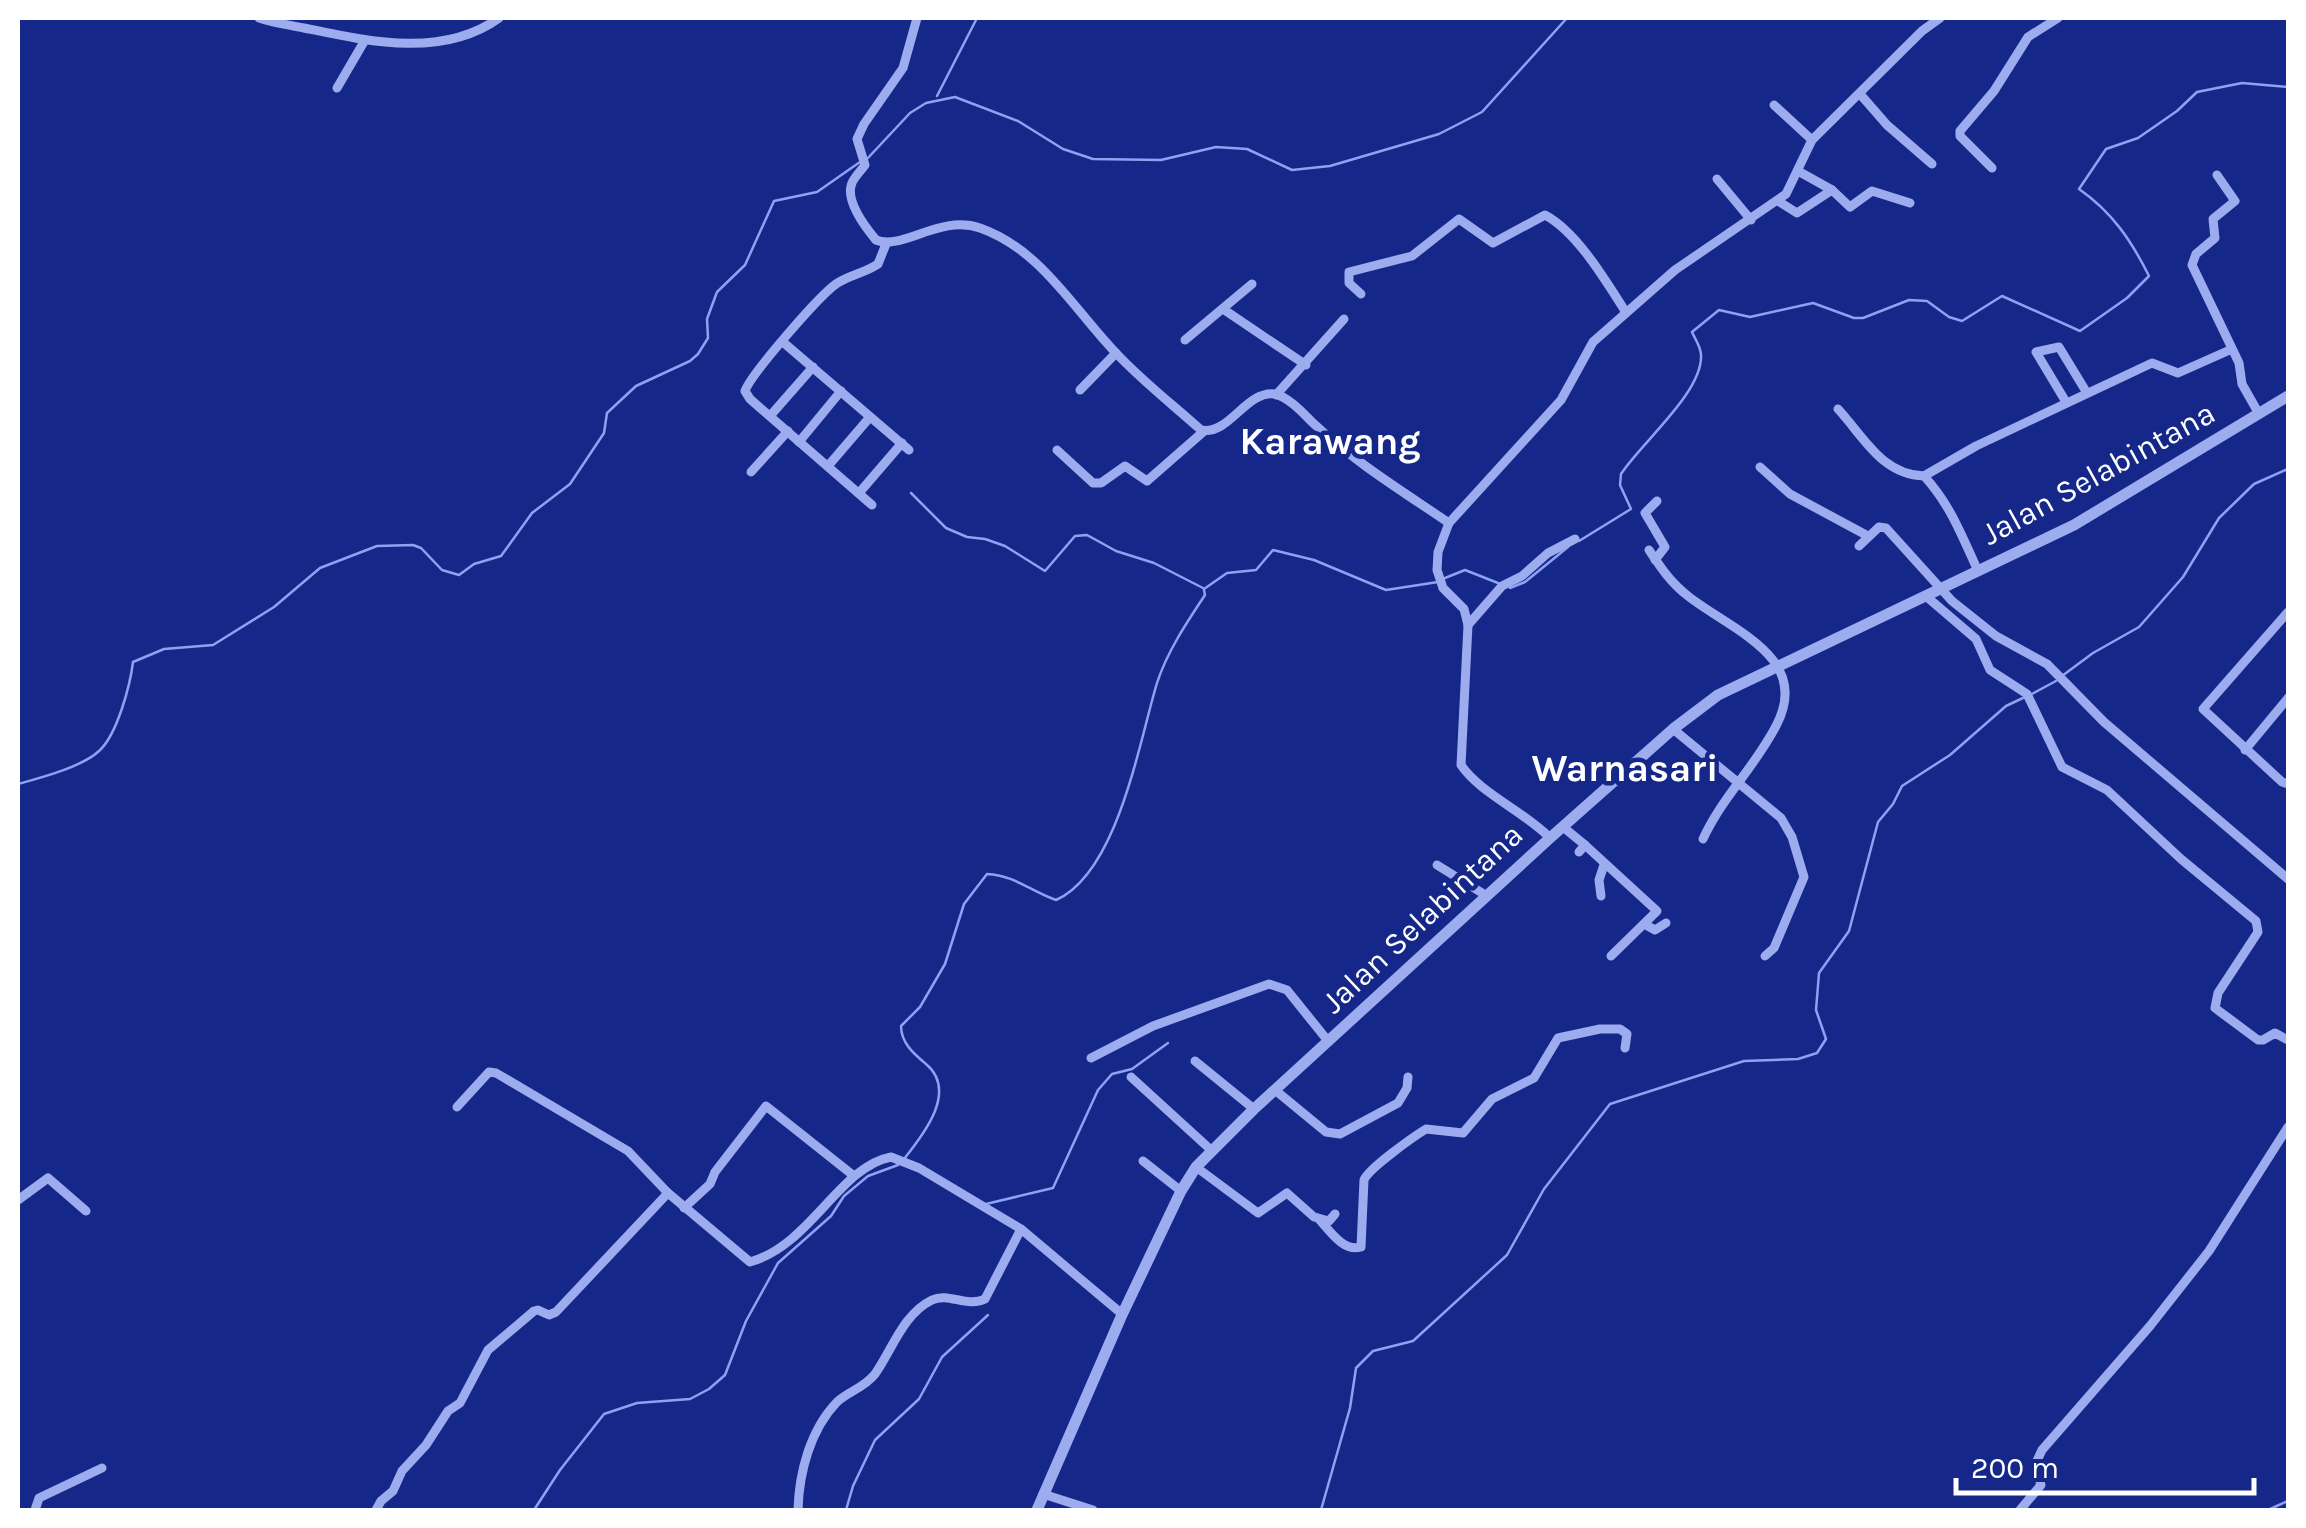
<svg xmlns="http://www.w3.org/2000/svg" width="2306" height="1528" font-family="Karla,sans-serif">
  <style>
    .lines { fill: none; stroke-linecap: round; stroke-linejoin: round }
    .stream { stroke: #8fa1f2; stroke-width: 2.5 }
    .minor { stroke: #9dabef; stroke-width: 9 }
    .tertiary { stroke: #9dabef; stroke-width: 11 }
    .labels { text-anchor: middle; stroke-width: 9; stroke-linejoin: round; paint-order: stroke }
    .street-label { font-size: 32px; fill: #fff; stroke: #152789 }
    .quarter-label { font-size: 38px; font-weight: bold; fill: #fff; stroke: #152789 }
  </style>
  <rect width="100%" height="100%" fill="#152789"/>
  <g class="lines">
    <g class="stream">
      <path d="M937 96 977 18"/>
      <path d="M867 159 910 113 926 103 955 97 1018 121 1063 149 1093 159 1161 160 1216 147 1247 149 1292 170 1330 166 1439 134 1482 112 1567 18"/>
      <path d="M911 493 946 528 967 537 985 539 1005 546 1045 571 1075 536 1087 535 1116 551 1154 563 1203 588"/>
      <path d="M1579 541 1631 509 1620 485 1621 474C1641 443 1703 392 1701 355 1701 347 1695 339 1692 332L1719 310 1750 317 1813 303 1854 318H1863L1909 300 1927 301 1949 317 1962 321 2002 296 2080 331 2127 298 2149 276C2131 240 2112 212 2079 189L2106 149 2138 138 2177 111 2197 92 2242 83 2288 87"/>
      <path d="M1445 578 1465 570 1498 583"/>
      <path d="M1510 588 1525 582 1568 547"/>
      <path d="M1204 589 1227 573 1256 570 1273 550 1314 560 1386 590 1438 582"/>
      <path d="M2062 676 2093 653 2139 627 2183 577 2219 518 2254 484 2288 469"/>
      <path d="M2032 694 2056 681"/>
      <path d="M18 784C40 778 82 767 99 751 117 735 130 686 133 662L164 649 213 645 274 607 320 568 377 546 413 545 421 548 442 570 459 575 474 564 501 556 532 513 570 484 604 433 607 413 636 386 690 361 698 354 708 338 707 319 717 292 745 265 774 201 817 192 860 162"/>
      <path d="M904 1159C924 1134 958 1091 926 1064 914 1054 901 1043 901 1026L920 1007 945 964 964 904 987 874C1014 875 1032 892 1056 900 1118 872 1139 742 1157 683 1167 652 1187 622 1205 595L1204 590"/>
      <path d="M986 1204 1053 1188 1098 1090 1112 1074 1132 1069 1168 1043"/>
      <path d="M534 1510 560 1470 604 1414 637 1403 690 1399 709 1389 725 1375 746 1321 778 1263 831 1216 844 1196 868 1176 898 1165"/>
      <path d="M846 1510 853 1486 875 1440 919 1399 942 1357 988 1315"/>
      <path d="M1321 1510 1350 1408 1356 1368 1373 1351 1413 1341 1507 1255 1544 1189 1610 1104 1744 1061 1798 1059 1817 1053 1826 1039 1816 1010 1819 973 1849 931 1878 822 1893 804 1902 786 1950 755 2006 706 2025 697"/>
      <path d="M2268 1510 2288 1501"/>
    </g>
    <g class="minor">
      <path d="M259 18C274 23 289 25 304 28 367 41 442 59 499 18"/>
      <path d="M917 18 903 68 864 124 857 139 865 165C861 171 852 179 851 186 847 203 866 228 876 240 902 251 940 214 980 228 1040 249 1073 308 1115 352 1141 380 1172 404 1201 430 1229 436 1246 390 1275 394 1288 397 1302 412 1312 422 1353 461 1402 491 1449 523"/>
      <path d="M337 88 365 40"/>
      <path d="M1860 94 1887 125 1932 164"/>
      <path d="M1774 105 1812 140"/>
      <path d="M1992 168 1960 136V131L1994 91 2028 37 2058 18"/>
      <path d="M1798 171 1832 190"/>
      <path d="M2217 175 2235 201 2213 219 2215 238 2196 254 2192 265 2239 363 2242 384 2259 414"/>
      <path d="M1717 179 1751 220"/>
      <path d="M1778 201 1797 213 1832 190 1850 207 1872 191 1910 203"/>
      <path d="M1361 294 1349 283V272L1412 256 1459 219 1493 243 1545 215C1577 232 1606 281 1625 311"/>
      <path d="M1223 309 1306 365"/>
      <path d="M1185 340 1252 284"/>
      <path d="M784 343 909 450"/>
      <path d="M1080 390 1116 353"/>
      <path d="M1276 395 1344 319"/>
      <path d="M2066 402 2036 352 2059 347 2087 393"/>
      <path d="M1838 409C1864 437 1882 475 1924 476 1950 504 1962 536 1978 571"/>
      <path d="M770 416 813 367"/>
      <path d="M799 442 841 391"/>
      <path d="M1057 450 1093 483H1101L1125 466 1147 481 1203 432"/>
      <path d="M828 466 870 417"/>
      <path d="M1760 467 1790 494 1868 536"/>
      <path d="M751 472 788 431"/>
      <path d="M1924 476 1976 446 2152 363 2178 373 2232 349"/>
      <path d="M859 493 902 443"/>
      <path d="M872 505 750 399 745 391C751 374 819 296 836 284 849 275 865 273 878 264L886 244"/>
      <path d="M1859 546 1879 527 1886 528 1952 601 1996 636 2047 664 2104 722 2288 879"/>
      <path d="M1649 550C1661 568 1671 583 1688 596 1731 630 1811 657 1777 724 1756 766 1722 797 1703 839"/>
      <path d="M1655 560 1665 547 1645 513 1657 501"/>
      <path d="M1927 597 1976 639 1990 670 2027 694 2062 767 2107 790 2181 859 2256 921 2258 932 2218 993 2215 1008 2258 1040H2263L2275 1033 2288 1040"/>
      <path d="M2288 612 2203 709 2282 782 2288 784"/>
      <path d="M1468 625 1502 586 1522 576 1548 553 1575 539"/>
      <path d="M1673 729 1781 818 1792 837 1804 877 1774 948 1765 956"/>
      <path d="M2245 750 2288 698"/>
      <path d="M1563 827 1585 845 1579 852"/>
      <path d="M1550 838C1525 812 1480 793 1461 765L1468 625 1464 609 1443 588 1437 570 1438 552 1449 523 1561 400 1593 342 1675 270 1786 194 1812 140 1922 31 1940 18"/>
      <path d="M1585 845 1657 911 1611 956"/>
      <path d="M1437 865 1487 896"/>
      <path d="M1601 896 1599 880 1604 865"/>
      <path d="M1646 925 1655 930 1666 923"/>
      <path d="M1091 1058 1153 1026 1269 984 1287 990 1328 1041"/>
      <path d="M1195 1061 1254 1109"/>
      <path d="M1131 1077 1211 1150"/>
      <path d="M1275 1090 1326 1132 1340 1134 1398 1103 1407 1088 1408 1077"/>
      <path d="M457 1107 489 1072 496 1073 628 1151 668 1193"/>
      <path d="M1143 1161 1181 1191"/>
      <path d="M1196 1167 1258 1213 1287 1193 1314 1217 1329 1221 1335 1214"/>
      <path d="M18 1200 48 1178 86 1211"/>
      <path d="M684 1208 710 1184 715 1172 766 1106 854 1176"/>
      <path d="M1318 1218C1330 1231 1343 1252 1361 1247L1364 1180C1368 1169 1413 1137 1426 1129L1463 1133 1492 1099 1534 1078 1558 1038 1600 1029H1620L1627 1034 1625 1048"/>
      <path d="M1043 1494 1093 1510"/>
      <path d="M35 1510 39 1498 102 1468"/>
      <path d="M376 1510 381 1501 393 1491 402 1471 426 1445 448 1411 460 1403 488 1350 534 1311 538 1310 549 1315 556 1312 668 1193 750 1262C811 1245 839 1167 891 1157L919 1168 1021 1229"/>
      <path d="M798 1510C799 1473 810 1430 837 1402 849 1391 864 1388 875 1374 892 1350 903 1314 932 1300 949 1292 966 1308 985 1299L1021 1229 1122 1314"/>
      <path d="M2020 1510 2041 1485 2035 1465 2042 1450 2150 1326 2209 1251 2288 1127"/>
    </g>
    <path class="tertiary" d="M1037 1510 1121 1317 1181 1191 1196 1167 1254 1109 1550 838 1673 729 1718 695 2074 525 2288 396"/>
  </g>
  <g class="labels">
    <g class="street-label">
      <text transform="translate(2098 473) rotate(-29)" y="11">Jalan Selabintana</text>
      <text transform="translate(1422 918) rotate(-43)" y="11">Jalan Selabintana</text>
    </g>
    <g class="quarter-label">
      <text x="1330" y="454">Karawang</text>
      <text x="1625" y="781">Warnasari</text>
    </g>
  </g>
  <rect width="2306" height="1528" fill="none" stroke="#ffffff" stroke-width="40"/>
  <path d="M1956 1478v15h298v-15" fill="none" stroke="#ffffff" stroke-width="5"/>
  <text x="1971" y="1478" font-size="30" fill="#ffffff" stroke="#152789" stroke-width="8" paint-order="stroke">200 m</text>
</svg>
